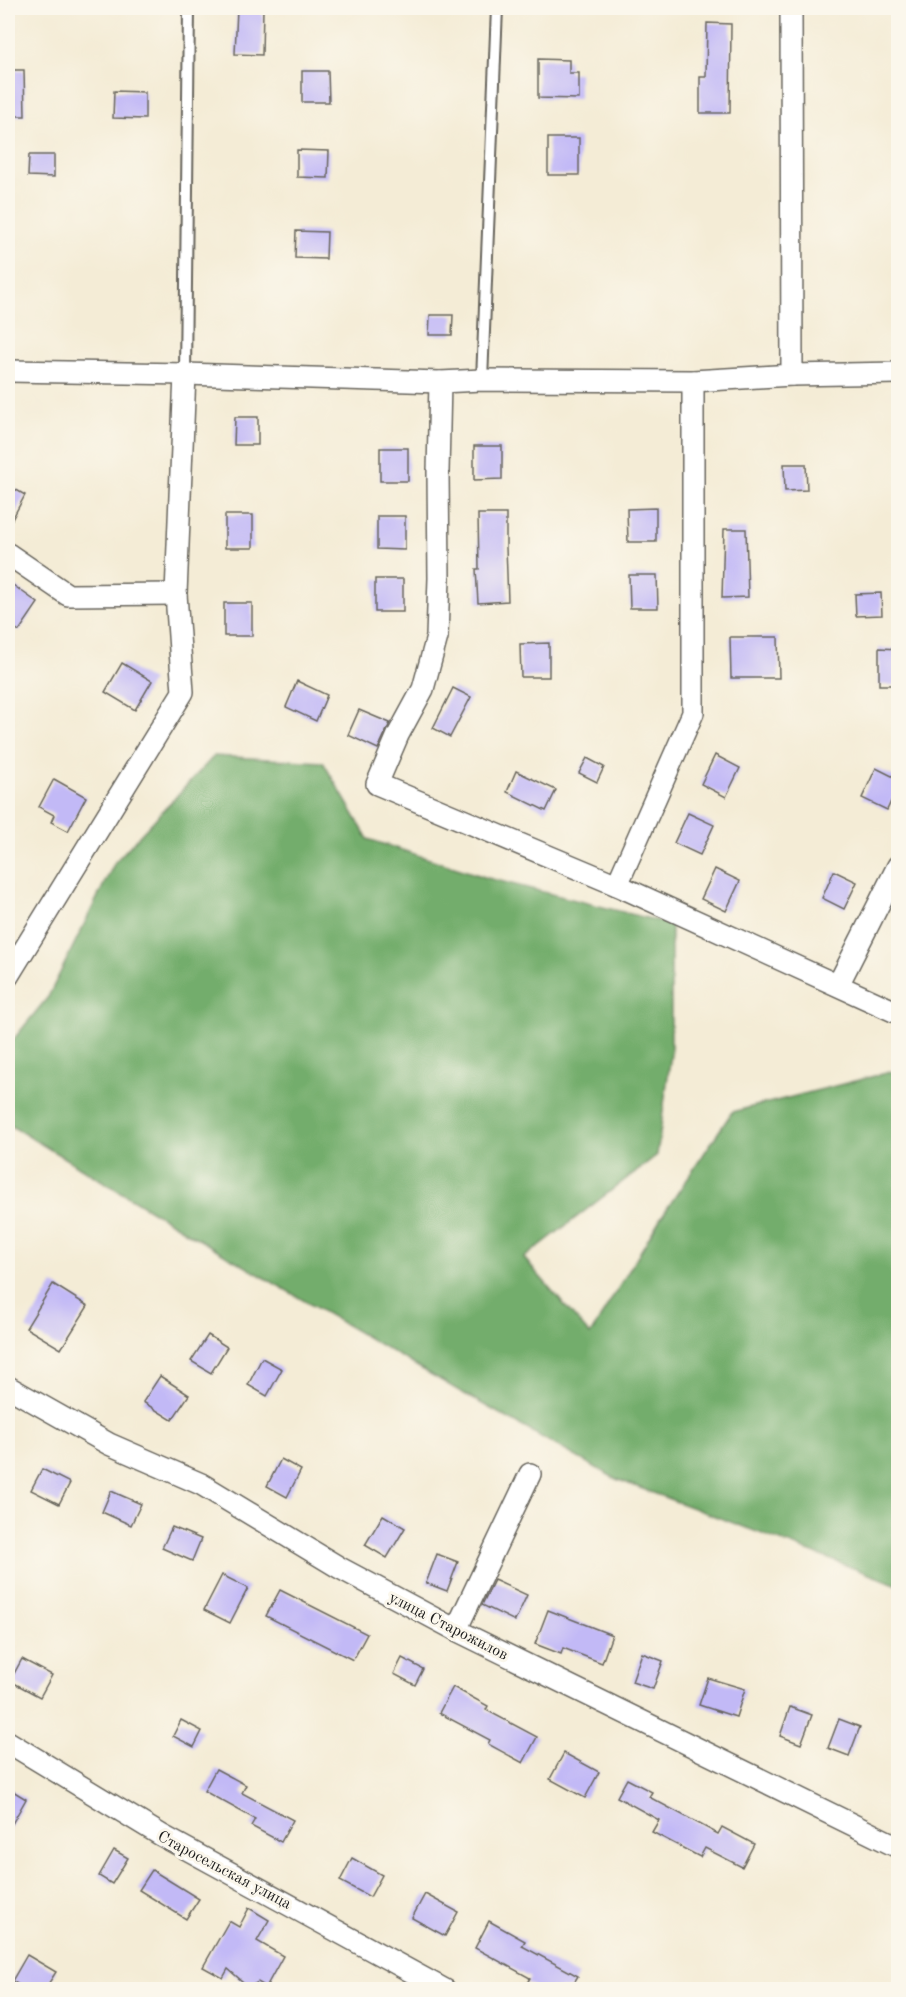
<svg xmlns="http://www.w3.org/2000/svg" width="906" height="1997" font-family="'Old Standard TT',serif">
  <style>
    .forest { fill: #73ad6c; stroke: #486444; stroke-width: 1.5 }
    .building { fill: #c2b9f6 }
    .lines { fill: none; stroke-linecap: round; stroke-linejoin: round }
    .lane-casing { stroke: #68655d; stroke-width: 14 }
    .street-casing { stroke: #68655d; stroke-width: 24 }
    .lane { stroke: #fff; stroke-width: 10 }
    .street { stroke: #fff; stroke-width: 21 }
    .labels { text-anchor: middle; stroke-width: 6; stroke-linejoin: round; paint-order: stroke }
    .street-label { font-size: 16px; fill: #1c1c1c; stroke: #fbf7ec }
  </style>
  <rect width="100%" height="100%" fill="#fbf7ec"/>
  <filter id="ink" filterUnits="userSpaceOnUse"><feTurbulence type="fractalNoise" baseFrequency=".0167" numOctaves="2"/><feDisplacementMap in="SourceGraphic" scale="12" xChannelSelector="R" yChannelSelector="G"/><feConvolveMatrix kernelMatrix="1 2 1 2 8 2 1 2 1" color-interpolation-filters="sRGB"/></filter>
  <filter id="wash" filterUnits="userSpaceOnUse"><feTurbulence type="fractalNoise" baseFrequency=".008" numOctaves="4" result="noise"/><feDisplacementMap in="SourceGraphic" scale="24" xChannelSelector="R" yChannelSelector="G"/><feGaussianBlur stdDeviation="1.35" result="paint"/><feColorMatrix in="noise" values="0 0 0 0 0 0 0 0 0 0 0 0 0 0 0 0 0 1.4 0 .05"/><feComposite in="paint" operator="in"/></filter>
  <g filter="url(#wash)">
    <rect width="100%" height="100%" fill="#f4ecd6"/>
    <path class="forest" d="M214 756 323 762 368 839 488 878 671 924V1054L657 1155 524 1258 590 1335 660 1219 732 1112 898 1070V1585L616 1479 461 1392 200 1240 8 1124V1046L48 997 115 862Z"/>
    <g id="blocks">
      <g class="building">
        <path d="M237 8H263L262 55 235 54Z"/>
        <path d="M707 23 731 24 730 113H700V77H706Z"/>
        <path d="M538 59 569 60V73H579V99L538 98Z"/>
        <path d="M8 70H24L25 116H8Z"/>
        <path d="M302 71H328L329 102H302Z"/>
        <path d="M114 91 145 92V119L113 118Z"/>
        <rect x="548" y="138" width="31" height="37"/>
        <path d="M297 150 329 151 328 178 297 177Z"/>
        <path d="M29 155H54V177L28 176Z"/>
        <path d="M296 231 327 232 326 259 295 258Z"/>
        <path d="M430 315H453L452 335H429Z"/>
        <path d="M235 417H258V445H234Z"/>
        <path d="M474 446H502V479L474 480Z"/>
        <rect x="380" y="448" width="28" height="33"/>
        <path d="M784 464H806L807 490 785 491Z"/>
        <path d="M8 485 25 495 8 527Z"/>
        <path d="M656 508V542H628L627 509Z"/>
        <path d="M478 514H506V547L508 601 478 603 476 569H479Z"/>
        <rect x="225" y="515" width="28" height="33"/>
        <path d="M377 516H405V550L377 549Z"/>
        <path d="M724 529H746L748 597 722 598Z"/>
        <path d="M629 575H657L658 608H630Z"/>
        <rect x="375" y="579" width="28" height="33"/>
        <path d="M13 585 38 603 19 631 8 623V593Z"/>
        <path d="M881 593 882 615 856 616 855 594Z"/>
        <rect x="224" y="603" width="28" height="33"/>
        <path d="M730 637H778L779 678H731Z"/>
        <path d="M549 643V677H521L520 644Z"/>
        <path d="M879 648 898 649V685H879Z"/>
        <path d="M122 663 152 681 135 710 105 692Z"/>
        <path d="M297 681 327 695 316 721 286 707Z"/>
        <path d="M453 688 471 697 450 737 433 728Z"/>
        <path d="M359 710 390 723 378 749 348 735Z"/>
        <path d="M715 755 740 768 726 797 701 784Z"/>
        <path d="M587 758 604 767 597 782 579 773Z"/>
        <path d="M876 768 898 779V786L887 810 862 798Z"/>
        <path d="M516 771 556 790 546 811 507 792Z"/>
        <path d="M54 779 86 797 68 831 51 822 54 815 39 807Z"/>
        <path d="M688 813 714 825 700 855 674 843Z"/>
        <path d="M715 869 740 881 726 911 701 899Z"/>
        <path d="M834 871 857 882 844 909 822 898Z"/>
        <path d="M53 1284 88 1306 61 1349 26 1328Z"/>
        <path d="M208 1335 227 1347 211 1373 191 1361Z"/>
        <path d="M262 1358 282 1369 267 1396 248 1385Z"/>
        <path d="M160 1376 189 1395 172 1420 143 1402Z"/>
        <path d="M281 1459 301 1470 287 1497 267 1486Z"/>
        <path d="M42 1469 70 1483 59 1504 31 1490Z"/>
        <path d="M111 1491 141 1504 131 1525 102 1512Z"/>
        <path d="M383 1515 405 1528 387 1558 365 1545Z"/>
        <path d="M172 1527 201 1539 192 1561 162 1548Z"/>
        <path d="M437 1554 458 1562 447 1591 426 1583Z"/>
        <path d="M222 1575 248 1588 230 1623 204 1610Z"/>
        <path d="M494 1580 527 1595 515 1621 482 1605Z"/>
        <path d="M280 1590 367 1634 353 1660 266 1616Z"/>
        <path d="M548 1610 612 1635 602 1663 563 1648 561 1654 535 1644Z"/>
        <path d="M642 1653 663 1661 653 1689 632 1682Z"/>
        <path d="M402 1658 423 1669 415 1685 394 1674Z"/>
        <path d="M22 1659 52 1675 40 1697 10 1681Z"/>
        <path d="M708 1678 745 1689 736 1717 699 1705Z"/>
        <path d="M453 1687 488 1706 486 1710 537 1737 523 1763 488 1744 490 1740 439 1713Z"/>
        <path d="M790 1707 812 1715 801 1744 780 1736Z"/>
        <path d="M839 1719 860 1727 849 1756 828 1748Z"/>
        <path d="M181 1720 202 1731 194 1747 173 1736Z"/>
        <path d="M564 1753 599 1772 585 1798 550 1779Z"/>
        <path d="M216 1769 246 1785 242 1793 293 1820 281 1842 251 1826 255 1819 204 1791Z"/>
        <path d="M627 1779 652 1792 649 1797 718 1834 722 1827 754 1844 742 1867 705 1848 700 1857 652 1832 659 1820 617 1797Z"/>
        <path d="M8 1788 26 1799 8 1831Z"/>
        <path d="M114 1850 128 1858 112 1884 99 1876Z"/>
        <path d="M352 1858 382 1875 370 1897 340 1881Z"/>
        <path d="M152 1870 199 1899 186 1919 139 1890Z"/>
        <path d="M425 1894 458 1912 445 1936 412 1918Z"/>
        <path d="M249 1908 269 1920 257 1941 283 1956 266 1987 258 1982 249 1987 228 1969 223 1978 203 1967 229 1921 239 1927Z"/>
        <path d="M489 1921 525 1941 522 1946 578 1976 570 1989H539L527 1983 530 1978 475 1948Z"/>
        <path d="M27 1955 56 1972 45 1989H26L12 1981Z"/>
      </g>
    </g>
  </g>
  <g filter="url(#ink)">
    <use href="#blocks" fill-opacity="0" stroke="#68655d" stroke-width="1.5"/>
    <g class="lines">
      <g class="lane-casing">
        <g id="lane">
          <path d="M185 374 189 8"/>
          <path d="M482 380 497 8"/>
        </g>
      </g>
      <g class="street-casing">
        <g id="street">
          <path d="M791 8 792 375"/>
          <path d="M8 371 185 374 440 382 482 380 693 381 792 375 898 373"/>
          <path d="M440 382 438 472 439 578 437 637 423 689 398 735 377 784 617 885 898 1013"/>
          <path d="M8 554 68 595 176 594"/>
          <path d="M617 885 693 713V381"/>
          <path d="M8 976 183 692 176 594 185 374"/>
          <path d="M838 985 898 866"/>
          <path d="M8 1387 109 1444 201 1484 340 1568 456 1630 898 1847"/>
          <path d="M456 1630 530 1474"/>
          <path d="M8 1742 161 1835 445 1990"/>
        </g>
      </g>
      <use href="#lane" class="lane"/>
      <use href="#street" class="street"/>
    </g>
  </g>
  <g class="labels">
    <g class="street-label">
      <text transform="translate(449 1625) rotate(27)" y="6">улица Старожилов</text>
      <text transform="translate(225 1869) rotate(28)" y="6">Старосельская улица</text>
    </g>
  </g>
  <rect width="906" height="1997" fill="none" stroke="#fbf7ec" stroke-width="30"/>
</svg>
